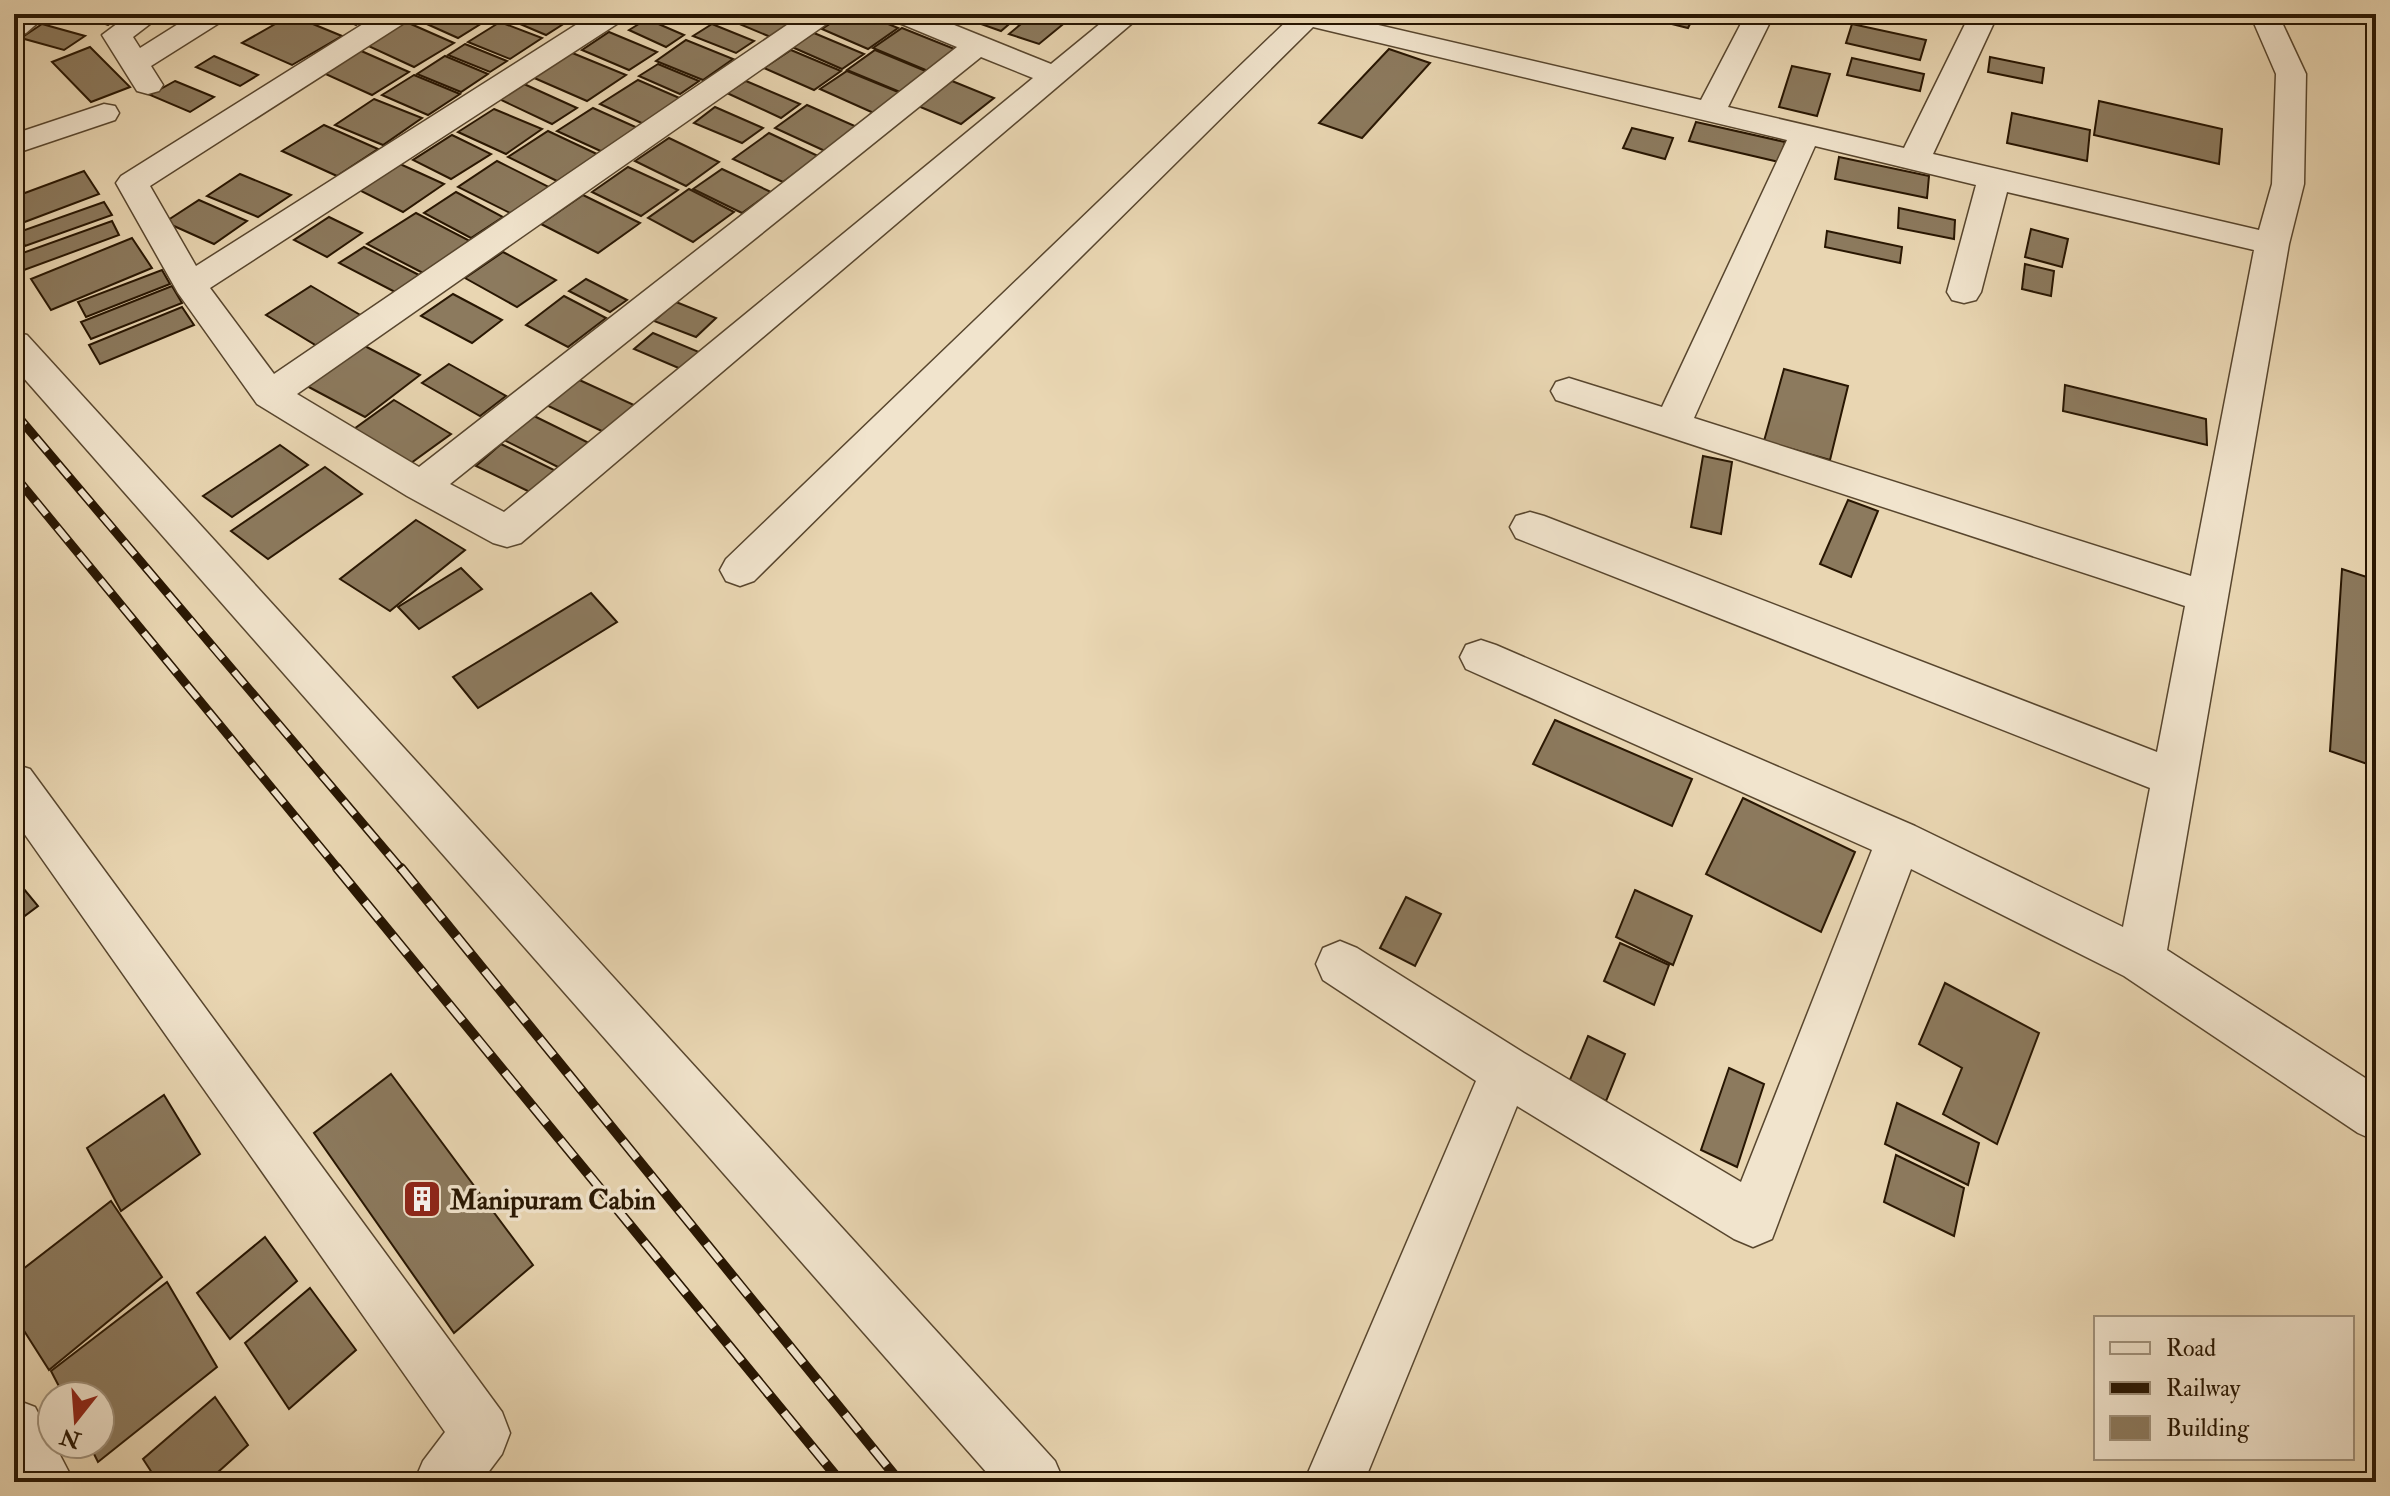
<svg xmlns="http://www.w3.org/2000/svg" width="2390" height="1496" font-family="'IM FELL Double Pica',serif">
  <style>
    .building { fill: #8c7a5e; stroke: #281602; stroke-width: 2 }
    .lines { fill: none; stroke-linecap: round; stroke-linejoin: round }
    .minor-casing { stroke: #58462e; stroke-width: 3 }
    .minor { fill: #f1e4cd; fill-rule: evenodd }
    .rail-far1-casing { stroke: #281602; stroke-width: 9 }
    .rail-casing { stroke: #281602; stroke-width: 10 }
    .rail-far1 { stroke: #f1e4cd; stroke-width: 6; stroke-dasharray: 17; stroke-linecap: butt }
    .rail { stroke: #f1e4cd; stroke-width: 7; stroke-dasharray: 22; stroke-linecap: butt }
    .labels { text-anchor: middle; stroke-width: 7; stroke-linejoin: round; paint-order: stroke }
    .near-poi-label { font-size: 28px; font-weight: bold; fill: #281602; stroke: #f1e4cd; text-anchor: start }
  </style>
  <rect width="100%" height="100%" fill="#e9d6b2"/>
  <filter id="stains"><feTurbulence type="fractalNoise" baseFrequency=".0025" numOctaves="4"/><feColorMatrix values="0 0 0 0 .2 0 0 0 0 .09 0 0 0 0 .02 0 0 0 .5 -.17"/></filter>
  <radialGradient id="worn" r=".72"><stop offset=".6" stop-color="#630" stop-opacity="0"/><stop offset="1" stop-color="#630" stop-opacity=".3"/></radialGradient>
  <g class="building">
    <path d="M75 14H125L108 25Z"/>
    <path d="M330 14H375L356 25Z"/>
    <path d="M412 14H492L495 15 458 38 409 16Z"/>
    <path d="M512 14H543L565 23 546 35 506 18Z"/>
    <path d="M740 14H767L793 25 773 38 730 20Z"/>
    <path d="M845 14H864L898 28 868 49 822 29Z"/>
    <path d="M990 14H1021L1001 31 978 23Z"/>
    <path d="M1033 14H1068L1073 16 1039 44 1009 34Z"/>
    <path d="M1650 14H1695L1688 28 1648 18Z"/>
    <path d="M291 15 342 36 292 65 242 43Z"/>
    <path d="M647 19 684 35 666 47 629 30Z"/>
    <path d="M404 21 454 43 414 67 364 44Z"/>
    <path d="M500 22 542 38 510 59 468 42Z"/>
    <path d="M42 24 85 36 64 50 21 38Z"/>
    <path d="M712 24 754 41 736 53 693 36Z"/>
    <path d="M1852 24 1926 40 1920 60 1846 43Z"/>
    <path d="M902 28 957 50 928 71 873 48Z"/>
    <path d="M609 32 657 52 629 70 582 50Z"/>
    <path d="M814 33 864 54 842 69 792 47Z"/>
    <path d="M686 40 733 59 703 80 656 61Z"/>
    <path d="M465 44 507 61 490 72 448 55Z"/>
    <path d="M90 47 130 87 91 102 52 62Z"/>
    <path d="M1389 49 1430 63 1362 138 1319 123Z"/>
    <path d="M359 50 409 72 372 95 321 72Z"/>
    <path d="M791 50 841 71 814 90 764 68Z"/>
    <path d="M875 50 928 72 900 92 847 70Z"/>
    <path d="M570 52 626 75 587 101 532 77Z"/>
    <path d="M214 56 258 75 240 86 196 67Z"/>
    <path d="M445 56 488 74 461 92 417 74Z"/>
    <path d="M1990 57 2044 68 2042 83 1988 72Z"/>
    <path d="M1852 58 1924 74 1920 91 1847 75Z"/>
    <path d="M658 64 699 81 680 94 639 76Z"/>
    <path d="M1792 66 1830 74 1817 116 1779 107Z"/>
    <path d="M847 71 903 94 876 114 820 89Z"/>
    <path d="M414 75 460 94 428 115 382 95Z"/>
    <path d="M638 80 684 100 646 125 600 104Z"/>
    <path d="M175 81 214 97 190 112 150 95Z"/>
    <path d="M746 81 800 104 781 118 727 93Z"/>
    <path d="M952 81 994 98 961 124 918 106Z"/>
    <path d="M524 84 577 108 552 124 499 99Z"/>
    <path d="M374 99 422 118 383 145 335 125Z"/>
    <path d="M2099 101 2222 129 2219 164 2094 135Z"/>
    <path d="M807 105 857 127 825 151 775 128Z"/>
    <path d="M715 107 763 128 742 143 694 123Z"/>
    <path d="M593 108 640 129 605 153 557 131Z"/>
    <path d="M494 109 542 129 506 154 458 132Z"/>
    <path d="M2012 113 2090 130 2087 161 2007 143Z"/>
    <path d="M1696 122 1785 142 1779 162 1689 141Z"/>
    <path d="M324 125 378 149 337 176 282 151Z"/>
    <path d="M1632 128 1673 138 1665 159 1623 148Z"/>
    <path d="M548 131 599 155 559 182 508 157Z"/>
    <path d="M769 133 818 156 783 182 733 159Z"/>
    <path d="M452 135 491 154 451 179 413 160Z"/>
    <path d="M669 138 719 162 686 186 635 161Z"/>
    <path d="M1839 157 1929 176 1927 198 1835 179Z"/>
    <path d="M497 161 551 188 512 214 458 187Z"/>
    <path d="M400 164 444 184 403 212 359 190Z"/>
    <path d="M628 167 678 190 641 216 592 192Z"/>
    <path d="M722 169 771 192 742 213 693 189Z"/>
    <path d="M84 171 99 194 14 226V197Z"/>
    <path d="M240 174 291 195 258 217 207 196Z"/>
    <path d="M689 189 734 212 693 242 648 218Z"/>
    <path d="M456 192 503 217 471 238 424 213Z"/>
    <path d="M583 195 640 223 598 253 541 224Z"/>
    <path d="M199 200 247 221 214 244 165 222Z"/>
    <path d="M104 202 112 215 25 246 19 232Z"/>
    <path d="M1899 208 1955 220 1954 239 1898 228Z"/>
    <path d="M416 213 470 241 423 273 367 244Z"/>
    <path d="M329 217 362 233 327 257 294 240Z"/>
    <path d="M112 221 119 235 24 270 17 255Z"/>
    <path d="M2031 229 2068 239 2062 267 2025 257Z"/>
    <path d="M1827 231 1902 247 1900 263 1825 247Z"/>
    <path d="M132 238 152 268 51 310 31 279Z"/>
    <path d="M364 247 421 276 397 293 339 263Z"/>
    <path d="M503 252 556 280 517 307 465 278Z"/>
    <path d="M2025 264 2054 271 2051 296 2022 289Z"/>
    <path d="M162 270 170 284 86 317 78 302Z"/>
    <path d="M586 279 627 300 610 312 569 291Z"/>
    <path d="M172 286 182 303 91 339 81 322Z"/>
    <path d="M311 286 362 316 317 346 266 315Z"/>
    <path d="M453 294 502 320 472 343 421 316Z"/>
    <path d="M564 296 606 318 568 347 526 325Z"/>
    <path d="M676 302 716 318 696 337 654 321Z"/>
    <path d="M182 307 194 325 100 364 89 345Z"/>
    <path d="M653 333 699 352 681 369 634 349Z"/>
    <path d="M361 344 420 375 365 417 305 385Z"/>
    <path d="M449 364 506 396 480 416 422 383Z"/>
    <path d="M1784 369 1848 386 1830 460 1764 441Z"/>
    <path d="M575 378 634 405 604 432 544 404Z"/>
    <path d="M2065 385 2206 419 2207 445 2063 411Z"/>
    <path d="M394 400 451 434 411 463 354 429Z"/>
    <path d="M532 415 591 444 562 469 504 440Z"/>
    <path d="M501 444 556 471 532 493 476 466Z"/>
    <path d="M280 445 308 465 232 517 203 496Z"/>
    <path d="M1703 456 1732 462 1721 534 1691 527Z"/>
    <path d="M325 467 362 494 268 559 231 531Z"/>
    <path d="M1848 500 1878 511 1851 577 1820 564Z"/>
    <path d="M416 520 465 550 390 611 340 579Z"/>
    <path d="M461 568 482 589 419 629 398 607Z"/>
    <path d="M2342 569 2376 580V767L2330 751Z"/>
    <path d="M591 593 617 622 478 708 453 677Z"/>
    <path d="M1555 720 1692 779 1672 826 1533 764Z"/>
    <path d="M1743 798 1855 852 1821 932 1706 874Z"/>
    <path d="M14 877 38 906 14 924Z"/>
    <path d="M1635 890 1692 916 1673 965 1616 937Z"/>
    <path d="M1406 897 1441 914 1415 966 1380 948Z"/>
    <path d="M1620 943 1669 965 1654 1005 1604 981Z"/>
    <path d="M1945 983 2039 1033 1997 1144 1943 1114 1962 1068 1919 1044Z"/>
    <path d="M1588 1036 1625 1054 1606 1101 1569 1082Z"/>
    <path d="M1729 1068 1764 1084 1737 1167 1701 1150Z"/>
    <path d="M391 1074 533 1265 454 1333 314 1133Z"/>
    <path d="M164 1095 200 1154 121 1211 87 1148Z"/>
    <path d="M1897 1103 1979 1143 1968 1185 1885 1144Z"/>
    <path d="M1896 1155 1964 1188 1954 1236 1884 1202Z"/>
    <path d="M111 1201 162 1277 49 1370 14 1315V1276Z"/>
    <path d="M265 1237 297 1281 230 1339 197 1293Z"/>
    <path d="M167 1282 217 1367 98 1462 89 1444H100V1396H64L51 1371Z"/>
    <path d="M310 1288 356 1350 289 1409 245 1343Z"/>
    <path d="M215 1397 248 1445 207 1482H158L143 1459Z"/>
  </g>
  <g class="lines">
    <g class="minor-casing">
      <g id="minor">
        <path d="M15 14H48L26 33 16 36Z"/>
        <path d="M130 14H163L133 37 140 48 194 14H228L224 20 151 66 163 85 159 91 148 94 137 91 102 35Z"/>
        <path d="M379 14H413L409 20 150 186 196 266 593 14H627L623 20 210 288 274 374 803 14H836L832 20 297 394 419 467 957 47 892 20 888 14H927L1051 64 1112 14H1143L521 543 507 547 493 543 407 496 257 404 178 293 116 183 121 176ZM981 57 1033 78 504 512 450 484Z"/>
        <path d="M1294 14H1331L1701 100 1746 14H1774L1728 107 1904 148 1970 14H1998L1933 154 2259 230 2272 184 2276 74 2250 14H2278L2306 74 2304 184 2289 244 2167 950 2376 1085V1141L2358 1133 2124 976 1911 869 1772 1239 1753 1247 1734 1239 1517 1106 1364 1482H1304L1476 1081 1323 980 1316 964 1323 948 1340 941 1357 948 1524 1053 1741 1182 1872 850 1466 669 1460 657 1466 645 1481 640 1496 645 1915 826 2123 927 2150 788 1516 538 1510 527 1516 516 1530 512 1544 516 2157 752 2185 606 1556 400 1551 391 1556 382 1569 378 1662 407 1787 140 1313 27 754 581 740 586 726 581 720 570 726 559ZM1815 146 1976 185 1947 292 1952 300 1964 303 1976 300 1981 292 2007 192 2254 250 2191 576 1694 418Z"/>
        <path d="M104 104 115 106 119 113 115 120 14 154V134Z"/>
        <path d="M14 332 27 335 1055 1461 1064 1482H995L14 367Z"/>
        <path d="M14 764 30 769 502 1412 510 1433 502 1454 481 1482H414L423 1461 445 1432 14 819Z"/>
        <path d="M14 1399 35 1407 74 1482H14Z"/>
      </g>
    </g>
    <use href="#minor" class="minor"/>
    <g class="rail-far1-casing">
      <g id="rail-far1">
        <path d="M14 412 402 870"/>
        <path d="M14 475 339 870"/>
      </g>
    </g>
    <g class="rail-casing">
      <g id="rail">
        <path d="M337 868 841 1482"/>
        <path d="M401 868 900 1482"/>
      </g>
    </g>
    <use href="#rail-far1" class="rail-far1"/>
    <use href="#rail" class="rail"/>
  </g>
  <defs>
    <g id="building-square" transform="scale(2)"><rect x="-9" y="-9" width="18" height="18" rx="4" fill="#8f2418" stroke="#f1e4cd"/><path d="M-4-6H4V6H1V3H-1V6H-4ZM-2.5-4.3h1.7v1.8h-1.7ZM.8-4.3h1.7v1.8H.8ZM-2.5-1h1.7V.8h-1.7ZM.8-1h1.7V.8H.8Z" fill="#fff"/></g>
  </defs>
  <g fill-rule="evenodd">
    <use href="#building-square" x="422" y="1199"/>
  </g>
  <g class="labels">
    <g class="near-poi-label">
      <text x="450" y="1209">Manipuram Cabin</text>
    </g>
  </g>
  <rect width="2390" height="1496" fill="none" stroke="#e9d6b2" stroke-width="48"/>
  <rect x="16" y="16" width="2358" height="1464" fill="none" stroke="#281602" stroke-width="4"/>
  <rect x="24" y="24" width="2342" height="1448" fill="none" stroke="#281602" stroke-width="2"/>
  <rect x="2094" y="1316" width="260" height="144" fill="#f1e4cd" stroke="#a1927c" stroke-width="2"/>
  <rect x="2110" y="1342" width="40" height="12" fill="#f1e4cd" stroke="#a1927c" stroke-width="2"/>
  <text x="2166" y="1356" font-size="24" fill="#281602">Road</text>
  <rect x="2110" y="1382" width="40" height="12" fill="#281602" stroke="#a1927c" stroke-width="2"/>
  <text x="2166" y="1396" font-size="24" fill="#281602">Railway</text>
  <rect x="2110" y="1416" width="40" height="24" fill="#8c7a5e" stroke="#a1927c" stroke-width="2"/>
  <text x="2166" y="1436" font-size="24" fill="#281602">Building</text>
  <g transform="translate(76 1420) rotate(197)"><circle r="38" fill="#f1e4cd" stroke="#a1927c" stroke-width="2"/>
  <path d="M0-6L14 30L0 20L-14 30Z" fill="#8f2418"/>
  <text y="-12" font-size="22" font-weight="bold" text-anchor="middle" fill="#281602">N</text>
  </g>
  <rect width="100%" height="100%" filter="url(#stains)"/>
  <rect width="100%" height="100%" fill="url(#worn)"/>
</svg>
